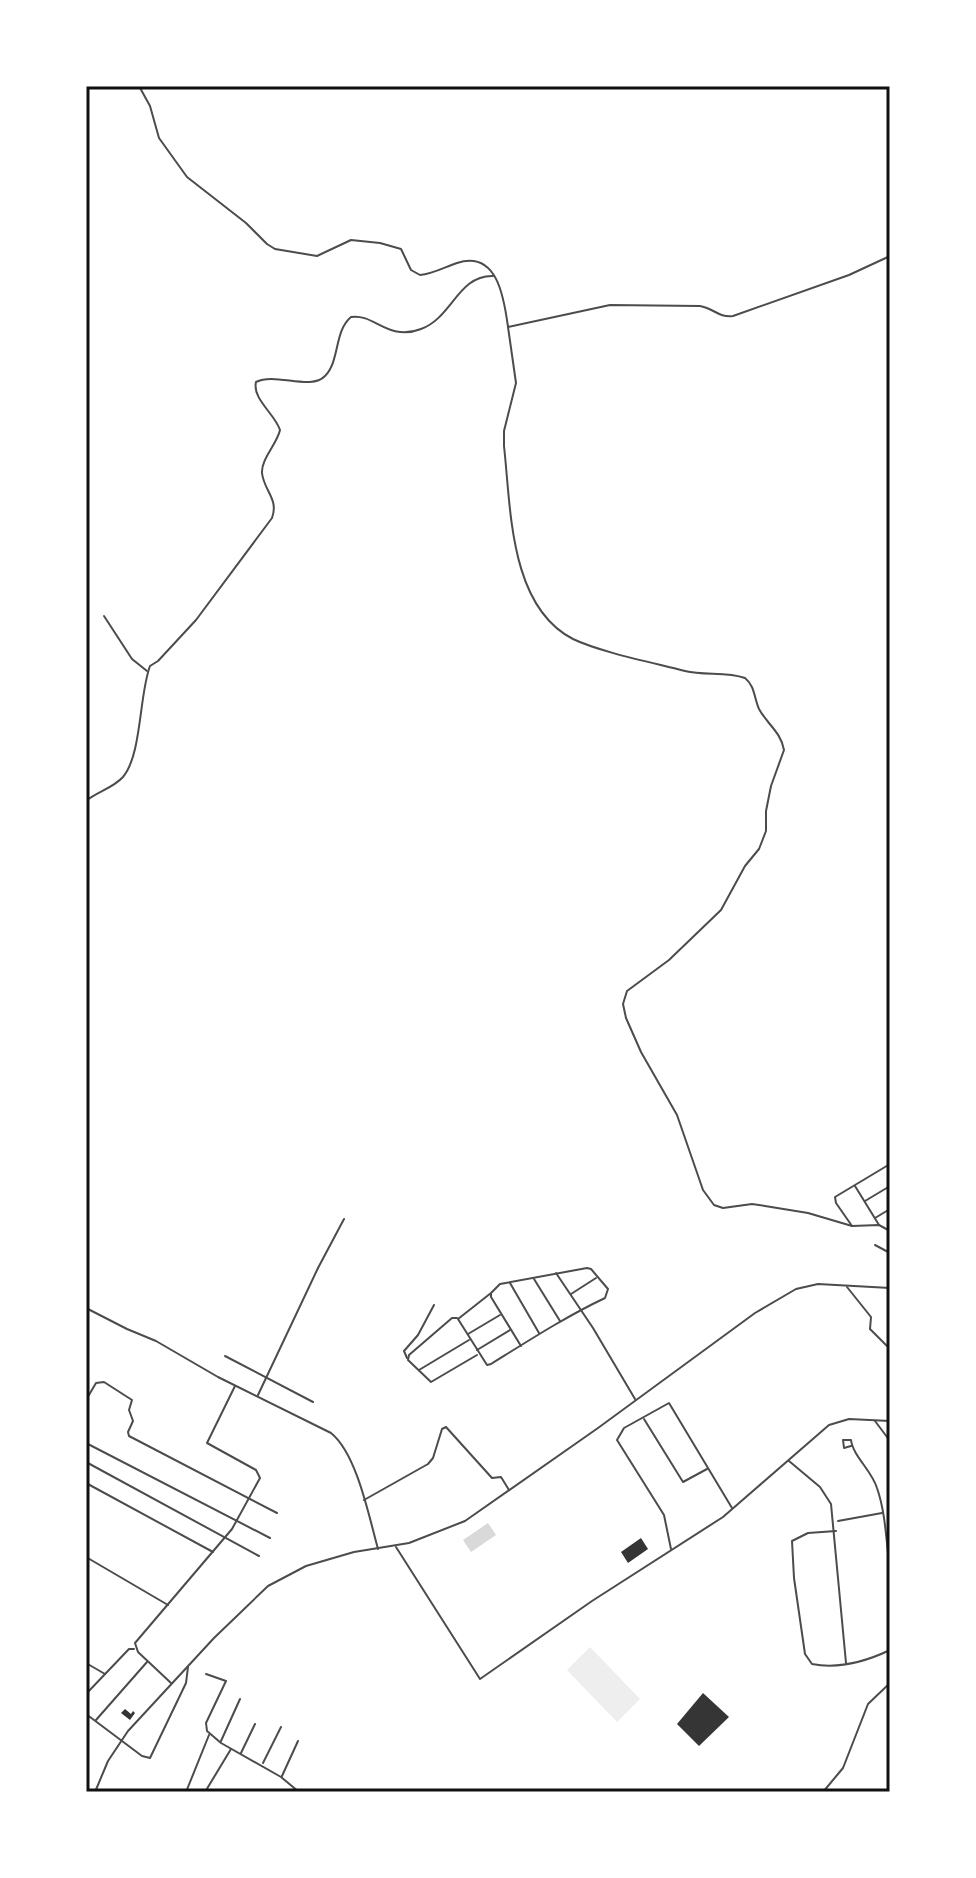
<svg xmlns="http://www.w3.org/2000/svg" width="976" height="1878" font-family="Quicksand,sans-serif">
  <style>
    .green { fill: #eee }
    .water { fill: #d9d9d9 }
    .building { fill: #353535 }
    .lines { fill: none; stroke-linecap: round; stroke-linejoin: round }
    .minor { stroke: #4c4c4c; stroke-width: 2 }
    .tertiary { stroke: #4c4c4c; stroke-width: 2 }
    .neatline { fill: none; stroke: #111; stroke-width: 3 }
  </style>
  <rect width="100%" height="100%" fill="#fff"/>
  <path class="green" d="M590 1647 640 1699 617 1722 567 1670Z"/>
  <path class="water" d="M488 1523 496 1535 471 1552 463 1540Z"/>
  <g class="building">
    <path d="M641 1538 648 1549 628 1563 621 1552Z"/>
    <path d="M703 1693 729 1717 699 1746 677 1724Z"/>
    <path d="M125 1709 131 1714 133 1711 135 1713 130 1720 121 1713Z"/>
  </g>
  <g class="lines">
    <g class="minor">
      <path d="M139 86 150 106 159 138 187 177 246 223 267 244 275 249 317 256 351 240 380 243 401 249 411 270 420 275C433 274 445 267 457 263 497 250 504 297 508 327L610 305 700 306C713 308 719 318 733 316L849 275 890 256"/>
      <path d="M508 327 516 383 504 431V446C511 508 509 606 573 639 600 652 654 663 685 671 705 676 726 671 745 678 755 686 754 698 759 709 767 724 781 732 784 750L771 786 766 811V831L759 849 745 866 721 910 669 960 627 991 623 1004 626 1018 641 1052 677 1115 703 1190 714 1205 723 1208 752 1204 765 1206 808 1213 852 1226 879 1225 890 1231"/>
      <path d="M104 616 132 659 147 671"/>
      <path d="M86 801C97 792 113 788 123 777 142 754 139 695 150 666L158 661 196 620 272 518C279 499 264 491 262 473 261 459 277 444 280 430 275 414 252 399 256 382 275 372 311 391 325 376 340 361 334 331 351 317 374 313 388 342 421 329 452 318 458 275 493 276"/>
      <path d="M855 1186 879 1225"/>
      <path d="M865 1201 890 1186"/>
      <path d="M875 1218 890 1209"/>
      <path d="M852 1226 836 1203 835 1197 890 1164"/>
      <path d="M875 1245 890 1253"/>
      <path d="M556 1273 593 1328 635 1399"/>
      <path d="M534 1279 560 1321"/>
      <path d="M510 1283 539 1333"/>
      <path d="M847 1287 871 1317 870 1329 887 1346"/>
      <path d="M491 1293 458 1319 487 1365 491 1364C528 1341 565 1317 605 1298L608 1289 591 1269 587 1268 500 1284 491 1293V1297L521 1346"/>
      <path d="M571 1294 596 1278"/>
      <path d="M86 1308 127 1329 156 1341 218 1377 331 1433C357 1454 369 1517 378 1549"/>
      <path d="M457 1318H452L409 1355 408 1360 431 1382 477 1355"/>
      <path d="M468 1334 500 1315"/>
      <path d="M477 1350 510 1330"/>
      <path d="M225 1356 313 1402"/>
      <path d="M407 1358 404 1351 418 1335 434 1305"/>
      <path d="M419 1370 469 1340"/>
      <path d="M258 1395 318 1268 344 1219"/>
      <path d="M86 1400 96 1383 104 1382 132 1400 129 1410 133 1421 128 1432 129 1436 277 1513"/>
      <path d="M644 1419 683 1482 707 1469"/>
      <path d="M875 1421 890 1441"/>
      <path d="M86 1443 270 1538"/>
      <path d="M851 1446 844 1448 843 1440H851C853 1456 872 1471 877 1488 886 1514 886 1542 890 1569"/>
      <path d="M789 1461 820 1487 831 1504 846 1663"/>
      <path d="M86 1462 259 1556"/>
      <path d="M86 1483 213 1552"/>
      <path d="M364 1500 428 1464 433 1458 442 1429 446 1427 492 1478 501 1477 509 1490"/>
      <path d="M838 1521 882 1513"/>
      <path d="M836 1531 808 1533 792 1541 794 1578 805 1654 812 1664C838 1669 867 1661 890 1650"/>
      <path d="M396 1547 480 1679 592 1601 723 1517 829 1425 849 1419 890 1421"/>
      <path d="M671 1549 664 1515 617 1440 624 1428 669 1403 732 1508"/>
      <path d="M86 1557 168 1605"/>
      <path d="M86 1663 105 1674"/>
      <path d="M206 1674 226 1681 206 1723 207 1731 221 1743 281 1777 299 1792"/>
      <path d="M171 1683 138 1652 135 1643 232 1529 260 1478 256 1470 207 1443 235 1386"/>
      <path d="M86 1694 129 1649H134"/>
      <path d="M86 1714 142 1756 150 1758 186 1683 188 1667"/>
      <path d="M96 1720 147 1662"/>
      <path d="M221 1741 240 1699"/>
      <path d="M241 1753 255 1724"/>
      <path d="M263 1763 281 1727"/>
      <path d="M282 1776 298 1741"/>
      <path d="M186 1792 209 1735"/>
      <path d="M205 1792 231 1749"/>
      <path d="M823 1792 843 1768 868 1704 890 1683"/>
    </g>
    <path class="tertiary" d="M95 1792 108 1761 128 1731 214 1638 268 1586 306 1566 354 1552 409 1543 465 1521 598 1428 755 1313 796 1289 818 1284 890 1288"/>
  </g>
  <rect width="976" height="1878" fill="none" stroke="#ffffff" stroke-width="176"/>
  <rect x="88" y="88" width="800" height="1702" class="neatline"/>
</svg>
